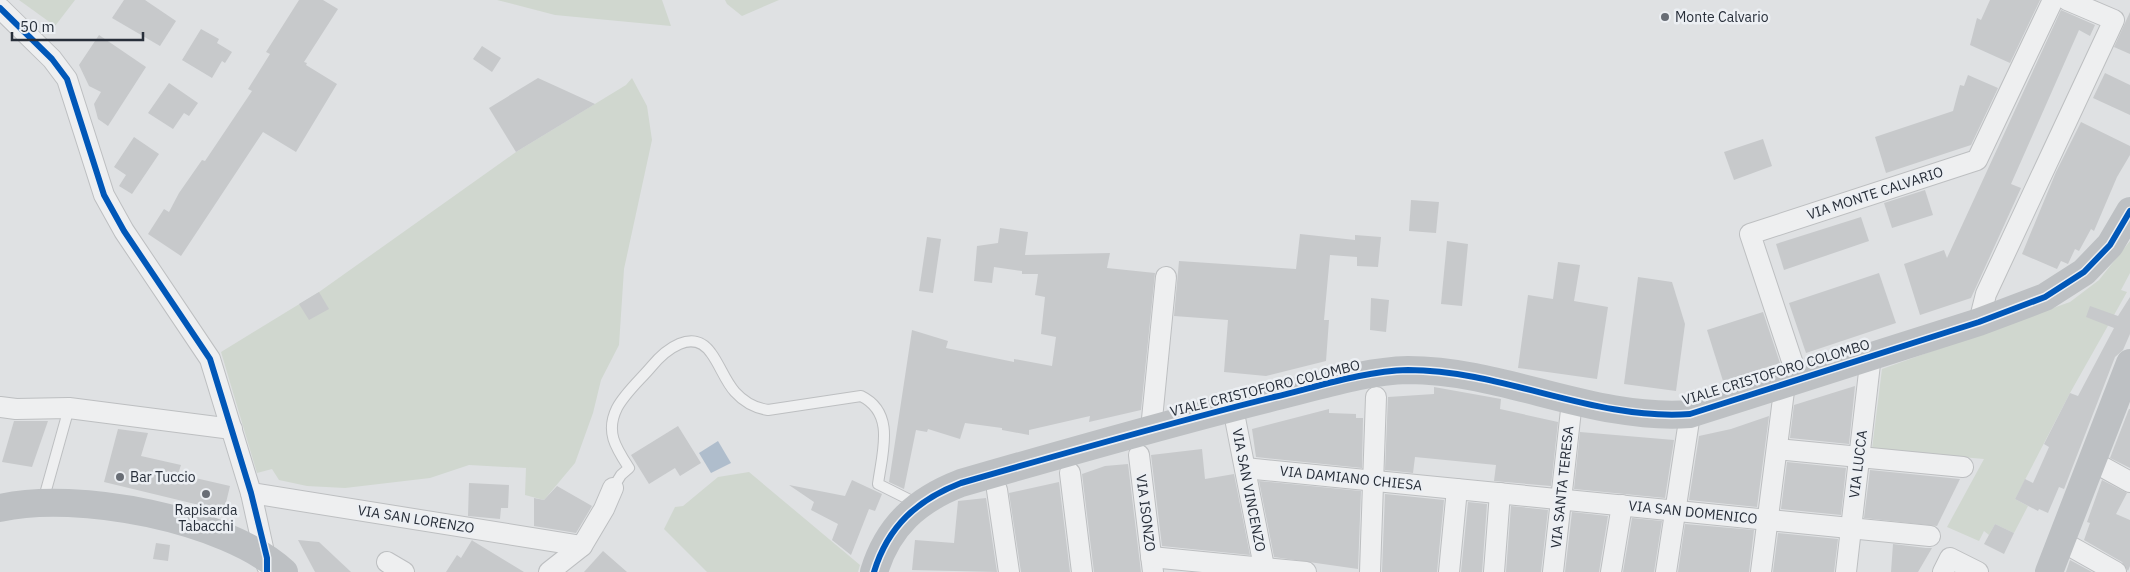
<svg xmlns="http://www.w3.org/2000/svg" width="2130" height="572" font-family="'IBM Plex Sans',sans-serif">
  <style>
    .green { fill: #d0d7cf }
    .water { fill: #afbdcc }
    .building { fill: #c7c9cb }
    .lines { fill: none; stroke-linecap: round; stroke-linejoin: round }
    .lane-casing { stroke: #bdbfc1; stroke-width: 12 }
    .street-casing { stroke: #bdbfc1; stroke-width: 22 }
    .lane { stroke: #eeeff0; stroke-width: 10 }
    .street { stroke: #eeeff0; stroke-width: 20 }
    .secondary { stroke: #bdc0c3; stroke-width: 28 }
    .cycleway-casing { stroke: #eceff3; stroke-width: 9 }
    .cycleway { stroke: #0057b8; stroke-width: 6 }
    .poi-dot { fill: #686d75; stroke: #eceff3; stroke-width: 2 }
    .labels { text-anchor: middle; stroke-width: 5; stroke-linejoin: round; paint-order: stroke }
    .poi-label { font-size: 14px; fill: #282f3a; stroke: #eceff3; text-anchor: start }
    .street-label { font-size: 14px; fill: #282f3a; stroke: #eceff3 }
  </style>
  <rect width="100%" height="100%" fill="#dfe1e3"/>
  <g class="green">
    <path d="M19 0H75L55 26Z"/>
    <path d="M497 0H662L671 26 555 15Z"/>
    <path d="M725 0H779L742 16 727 4Z"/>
    <path d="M632 78 647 106 652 140 624 269 619 345 601 380 593 413 575 463 544 500 525 495 526 468 469 465 430 478 345 488 307 486 279 480 272 469 257 473 221 352 319 292 516 152 626 85Z"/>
    <path d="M2130 241V273L2121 290 2127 292 2070 393 2015 499 2028 506 2014 533 1995 524 1989 535 1984 531 1979 541 1947 527 1984 459 1872 449 1882 369 2070 302 2099 280Z"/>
    <path d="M749 472 860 565 858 572H707L664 529 675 507 683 506 718 477Z"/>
  </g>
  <path class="water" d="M718 441 731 463 711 473 699 453Z"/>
  <g class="building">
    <path d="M124 0H145L176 21 160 46 112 18Z"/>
    <path d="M299 0H323L338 9 304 62 307 63 306 65 337 84 296 152 263 132 181 256 148 234 164 209 169 212 179 193 202 160 205 161 252 91 248 89 270 54 266 52Z"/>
    <path d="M1990 0H2040L2010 63 1970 45 1977 18 1981 20Z"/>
    <path d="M2061 10 2095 25 2090 36 2079 30 2011 184 2021 188 1971 298 1920 315 1904 264 1944 250 1947 258Z"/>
    <path d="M2130 12V54L2114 47Z"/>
    <path d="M201 29 219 39 217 43 232 52 225 63 222 61 212 78 182 60Z"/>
    <path d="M99 35 146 67 108 126 98 119 94 104 101 92 89 86 79 65Z"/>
    <path d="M482 46 501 58 492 72 473 59Z"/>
    <path d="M2105 73 2130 85V115L2093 98Z"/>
    <path d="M1968 75 1998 88 1971 145 1886 173 1875 137 1953 111 1960 85 1964 86Z"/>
    <path d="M538 78 595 104 516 152 489 108Z"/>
    <path d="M169 83 198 103 189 116 184 113 173 129 148 113Z"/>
    <path d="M2081 122 2130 146V155L2117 177 2094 231 2091 229 2079 251 2075 249 2068 264 2061 261 2057 269 2022 254 2056 172Z"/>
    <path d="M134 137 159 154 132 194 119 186 126 175 114 167Z"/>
    <path d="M1763 139 1772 166 1734 180 1724 152Z"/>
    <path d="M1925 190 1933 215 1892 228 1884 203Z"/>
    <path d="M1411 200 1439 202 1436 233 1409 231Z"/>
    <path d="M1861 217 1869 241 1784 270 1776 244Z"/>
    <path d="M1000 228 1028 232 1025 255 1110 253 1107 268 1155 273 1141 410 1089 422 1090 416 1029 430V435L1002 430V428L965 423 960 439 928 429 927 432 916 430 904 489 889 482 912 330 948 341 946 348 1014 362V359L1052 366 1056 337 1041 334 1045 297 1035 295 1038 274H1022V271L994 267 992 283 974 281 977 246 998 243Z"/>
    <path d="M1300 234 1355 240V235L1381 237 1378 267 1357 266V257L1330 255 1324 320H1329L1326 361 1266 376 1224 372 1228 320 1174 316 1179 261 1296 269Z"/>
    <path d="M927 237 941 239 933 293 919 291Z"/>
    <path d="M1447 241 1468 244 1462 306 1441 304Z"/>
    <path d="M1558 262 1580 265 1574 301 1608 307 1597 379 1518 368 1528 295 1553 299Z"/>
    <path d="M1879 273 1896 323 1806 353 1789 303Z"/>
    <path d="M1638 277 1672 282 1685 324 1676 391 1624 384Z"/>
    <path d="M319 292 329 309 309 320 299 304Z"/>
    <path d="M2130 297V334L2123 350 2115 357 2064 489 2059 487 2048 513 2039 509 2038 511 2015 499 2025 479 2033 483 2049 447 2044 444 2070 393 2078 396 2114 328 2086 317 2090 306 2118 316Z"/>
    <path d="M1371 298 1389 300 1386 332 1370 330Z"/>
    <path d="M1763 312 1780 363 1723 381 1707 330Z"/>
    <path d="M1855 386 1849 444 1790 438 1794 405Z"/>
    <path d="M1434 387 1501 399 1500 409 1558 422 1551 486 1494 481 1496 465 1415 457 1413 473 1385 470 1388 397 1434 394Z"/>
    <path d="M1329 409V413L1356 414V418H1363L1362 468 1256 457 1252 429Z"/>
    <path d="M2129 409H2130V468L2110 458Z"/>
    <path d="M1769 416 1757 507 1689 500 1699 436 1731 429Z"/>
    <path d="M14 421H48L32 467 2 462Z"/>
    <path d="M678 426 701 463 680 476 675 468 649 484 631 455Z"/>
    <path d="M118 429 148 433 141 456 181 465 178 474 230 486 224 511 104 482Z"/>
    <path d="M1580 432 1674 440 1665 498 1574 489Z"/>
    <path d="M1202 449 1205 479 1234 474 1250 555 1162 546 1151 455Z"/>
    <path d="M1787 462 1846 468 1841 515 1781 509Z"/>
    <path d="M1128 464 1141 572H1094L1082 474 1105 466Z"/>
    <path d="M1870 470 1960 479 1937 526 1864 518Z"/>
    <path d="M852 480 882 494 875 511 869 509 851 555 832 540 838 524 811 510 814 502 789 485 845 496Z"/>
    <path d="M2102 480 2127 493 2116 514 2130 520V566L2128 571 2122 562 2084 540 2090 523 2087 522Z"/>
    <path d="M1259 481 1361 491 1358 569 1274 557Z"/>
    <path d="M1059 482 1070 572H1021L1009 493Z"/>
    <path d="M469 483 509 485 508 508H501L500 519 468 516Z"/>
    <path d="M557 486 592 506 576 533 534 526V498L544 500Z"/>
    <path d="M1385 494 1444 500 1437 572H1382Z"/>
    <path d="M986 498 997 572 912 570 915 540 954 543 958 501Z"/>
    <path d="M1468 502 1487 504 1482 572H1461Z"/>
    <path d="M1511 506 1548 510 1541 572H1506Z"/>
    <path d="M1572 512 1608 516 1599 572H1565Z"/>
    <path d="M1632 518 1662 521 1654 572H1623Z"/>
    <path d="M1685 524 1754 530 1749 572H1678Z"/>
    <path d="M1995 524 2014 533 2004 554 1984 544Z"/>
    <path d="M1778 533 1838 539 1834 572H1773Z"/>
    <path d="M298 540 319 542 351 572H315Z"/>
    <path d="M472 540 473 541 524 572H446L457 555 461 558Z"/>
    <path d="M156 543 170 545 168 561 153 559Z"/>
    <path d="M1893 544 1926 548H1932L1918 572H1891Z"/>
    <path d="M603 551 627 572H584Z"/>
    <path d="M2070 560 2092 572H2066Z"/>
  </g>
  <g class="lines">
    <g class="lane-casing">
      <g id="lane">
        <path d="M613 488 621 475 629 468C616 448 605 432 617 408 625 393 640 380 651 367 665 350 693 327 711 353 720 365 725 381 735 392 744 402 755 408 768 410L861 396C896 413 882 453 878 484L918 504"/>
        <path d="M43 501 69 408"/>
      </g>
    </g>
    <g class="street-casing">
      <g id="street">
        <path d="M0 8 52 59 67 79 104 195 124 231 210 359 251 493 267 566"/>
        <path d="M1979 322 1986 294 2114 20 2067 0"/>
        <path d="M1798 379 1750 234 1977 160 2053 0"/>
        <path d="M0 407 16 409 69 408 232 429"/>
        <path d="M1233 408 1265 572"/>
        <path d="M1151 429 1166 277"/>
        <path d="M1777 449 1963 467"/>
        <path d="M1139 455 1153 572"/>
        <path d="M2092 461 2130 482"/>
        <path d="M1245 468 1930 536"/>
        <path d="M1070 473 1082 572"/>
        <path d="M997 490 1009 572"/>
        <path d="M251 493 582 546"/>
        <path d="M2061 541 2116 572"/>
        <path d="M1151 557 1306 572"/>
        <path d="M387 562 404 572"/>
        <path d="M549 572 582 546 604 509 613 488"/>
        <path d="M1370 572 1376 397"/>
        <path d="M1449 572 1457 489"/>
        <path d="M1494 572 1500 493"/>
        <path d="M1553 572 1572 401"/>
        <path d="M1611 572 1622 505"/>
        <path d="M1666 572 1690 414"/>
        <path d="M1761 572 1785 383"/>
        <path d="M1846 572 1871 355"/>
        <path d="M1943 572 1950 558 1978 572"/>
      </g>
    </g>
    <use href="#lane" class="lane"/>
    <use href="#street" class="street"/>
    <g class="secondary">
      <path d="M0 508C76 490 227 519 284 572"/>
      <path d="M874 572C888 526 917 500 961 483 1065 453 1169 423 1274 397 1317 387 1363 371 1408 370 1504 370 1593 421 1690 414L1979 322 2045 297 2084 272 2110 245 2130 211"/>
      <path d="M2049 572 2130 363"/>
    </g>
    <g class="cycleway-casing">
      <g id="cycleway">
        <path d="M0 8 52 59 67 79 104 195 124 231 210 359 251 493 267 558V572"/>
        <path d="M874 572C888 526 917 500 961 483 1065 453 1169 423 1274 397 1317 387 1363 371 1408 370 1504 370 1593 421 1690 414L1979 322 2045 297 2084 272 2110 245 2130 211"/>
      </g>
    </g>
    <use href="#cycleway" class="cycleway"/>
  </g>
  <g class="poi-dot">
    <circle cx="1665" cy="17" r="5"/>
    <circle cx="120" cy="477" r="5"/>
    <circle cx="206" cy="494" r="5"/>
  </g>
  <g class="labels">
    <g class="poi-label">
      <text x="1675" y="22">Monte Calvario</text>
      <text x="130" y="482">Bar Tuccio</text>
      <text x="206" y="515" text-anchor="middle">Rapisarda<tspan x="206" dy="16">Tabacchi</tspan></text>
    </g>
    <g class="street-label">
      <text transform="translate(1875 193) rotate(-18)" y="5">VIA MONTE CALVARIO</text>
      <text transform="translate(1776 372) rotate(-17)" y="5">VIALE CRISTOFORO COLOMBO</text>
      <text transform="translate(1265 388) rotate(-14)" y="5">VIALE CRISTOFORO COLOMBO</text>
      <text transform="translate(1858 464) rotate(-83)" y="5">VIA LUCCA</text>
      <text transform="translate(1351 478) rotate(6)" y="5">VIA DAMIANO CHIESA</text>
      <text transform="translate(1562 487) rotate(-84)" y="5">VIA SANTA TERESA</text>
      <text transform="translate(1249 490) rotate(79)" y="5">VIA SAN VINCENZO</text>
      <text transform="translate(1693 512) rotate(6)" y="5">VIA SAN DOMENICO</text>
      <text transform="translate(1146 513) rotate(83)" y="5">VIA ISONZO</text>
      <text transform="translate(416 519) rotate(9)" y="5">VIA SAN LORENZO</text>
    </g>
  </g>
  <path d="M12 32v8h131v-8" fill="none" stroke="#282f3a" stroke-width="2.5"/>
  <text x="20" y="32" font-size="15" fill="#282f3a" stroke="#eceff3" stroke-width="4" paint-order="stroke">50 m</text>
</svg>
